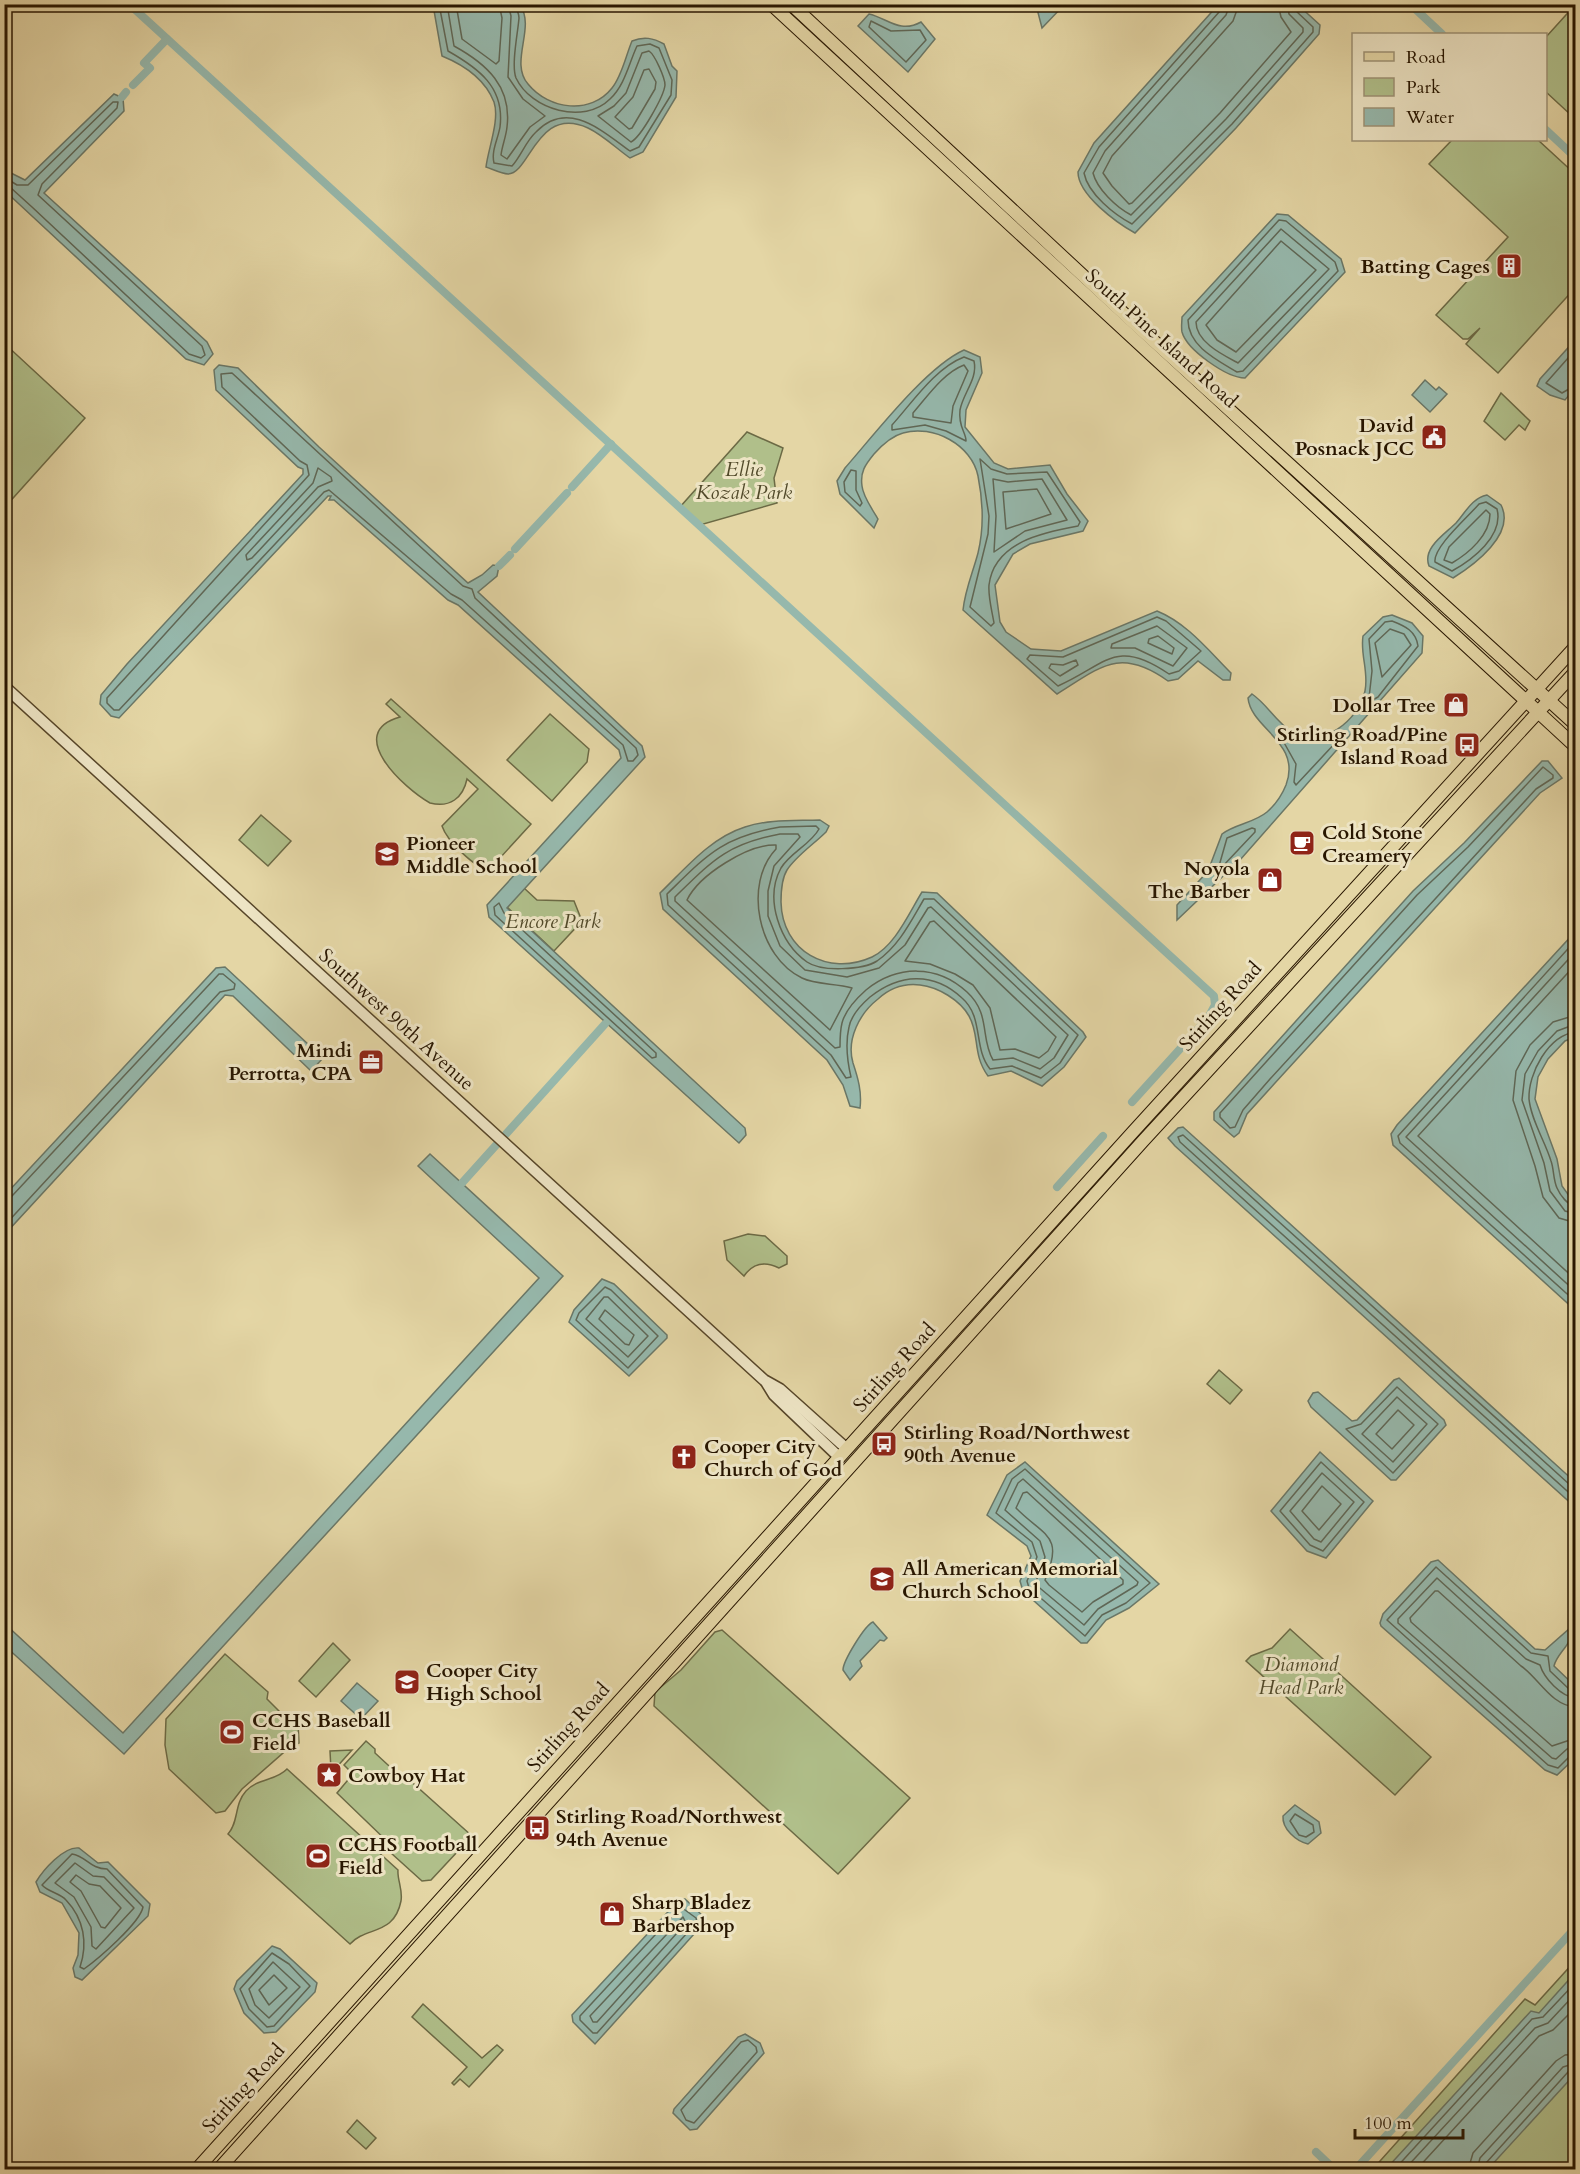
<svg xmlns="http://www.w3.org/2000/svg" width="1580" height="2174" font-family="Cardo,serif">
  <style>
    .green { fill: #b0bf8a; stroke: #6c6a45; stroke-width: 1.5 }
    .water { fill: #96b8ac; stroke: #6a7767; stroke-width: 1.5 }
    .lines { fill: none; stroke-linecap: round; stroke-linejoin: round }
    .shore { stroke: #5f6756; stroke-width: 1.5 }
    .canal { stroke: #96b8ac; stroke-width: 8 }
    .minor-casing { stroke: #574629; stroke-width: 13 }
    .major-casing { stroke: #281600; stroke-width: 14 }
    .minor { stroke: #ede4c4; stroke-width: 10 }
    .major { stroke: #e4d6a5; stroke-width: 12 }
    .labels { text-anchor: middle; stroke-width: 6; stroke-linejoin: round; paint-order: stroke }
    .poi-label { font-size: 20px; font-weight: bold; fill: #281600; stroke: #ede4c4; text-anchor: start }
    .street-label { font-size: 20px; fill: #281600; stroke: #ede4c4 }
    .park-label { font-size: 20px; font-style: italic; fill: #514929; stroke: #ede4c4 }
  </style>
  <rect width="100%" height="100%" fill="#e4d6a5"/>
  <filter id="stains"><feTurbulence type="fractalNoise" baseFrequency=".00333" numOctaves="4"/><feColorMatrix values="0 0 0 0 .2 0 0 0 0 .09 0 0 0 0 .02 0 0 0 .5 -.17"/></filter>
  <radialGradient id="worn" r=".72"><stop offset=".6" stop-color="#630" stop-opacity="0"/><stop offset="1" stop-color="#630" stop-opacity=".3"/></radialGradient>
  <g class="green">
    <path d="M1575 5 1576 112 1572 116 1546 92V37Z"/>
    <path d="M1452 140H1538L1575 174V288L1498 373 1466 344 1480 328 1468 339H1463L1436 315 1508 237 1429 164Z"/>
    <path d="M5 344 85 418 5 507Z"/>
    <path d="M1501 393 1530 421 1525 430 1519 425 1505 440 1484 421Z"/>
    <path d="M747 432 783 448 774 478 777 503 700 525 680 507Z"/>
    <path d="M391 699 531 824 489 870C475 868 447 841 442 826L478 789 467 779C463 798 450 808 430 803 405 789 343 733 400 717L386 704Z"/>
    <path d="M550 714 589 749 587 762 552 801 507 760Z"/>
    <path d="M261 815 291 841 268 866 239 840Z"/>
    <path d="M524 888 537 900 574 901 582 921 554 951 507 907Z"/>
    <path d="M748 1234 765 1236 787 1256V1264L779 1268C765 1261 753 1263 744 1276L727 1260 724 1241Z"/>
    <path d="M1219 1370 1242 1390 1230 1404 1207 1384Z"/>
    <path d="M1290 1629 1431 1757 1395 1795 1246 1661 1251 1656 1272 1648Z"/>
    <path d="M722 1630 910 1798 838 1874 654 1706 655 1692 681 1670 715 1632Z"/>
    <path d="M333 1643 350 1660 316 1697 299 1681Z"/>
    <path d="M225 1654 268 1692 267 1699 288 1720 298 1722 299 1743 290 1747 242 1789 225 1811 216 1813 169 1769 165 1745 166 1719Z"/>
    <path d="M366 1741 375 1749V1753L401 1777 405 1776 472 1836 431 1880 422 1881 391 1853 392 1846 337 1793 353 1774 344 1765Z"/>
    <path d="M352 1750 334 1770H331L330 1751Z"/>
    <path d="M287 1769 398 1870C397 1879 403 1890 401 1901 394 1936 366 1926 350 1944L228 1834C239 1822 234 1804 246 1791 258 1778 276 1781 287 1769Z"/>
    <path d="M1575 1961V2169L1372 2170 1525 1999 1535 2005Z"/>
    <path d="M423 2004 482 2058 497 2045 503 2050 469 2087 460 2079 454 2085 452 2083 467 2067 412 2017Z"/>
    <path d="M357 2120 376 2138 366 2149 347 2132Z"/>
  </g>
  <g class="water">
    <path d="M433 5H520C536 28 509 62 528 84 549 110 591 115 612 88 622 76 626 55 632 41 644 36 653 38 664 44L672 66 677 71 676 97 643 152 630 158C617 149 603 135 588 128 537 105 530 174 508 174 502 174 492 169 486 167 488 149 500 120 494 102 485 79 464 65 442 56Z"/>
    <path d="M1036 5V4L1064 5 1042 28Z"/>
    <path d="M1218 5H1298L1320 25 1319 34 1236 128 1135 233C1117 223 1078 195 1078 172L1094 143Z"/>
    <path d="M869 14C887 18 900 34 921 22L935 39 908 72 858 26Z"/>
    <path d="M114 94 123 98 124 111 44 193 207 342 213 354 204 365 186 359 5 191V170L25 180Z"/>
    <path d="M1277 214 1288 215 1341 259 1345 272 1245 378C1227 378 1187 350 1182 332 1181 327 1182 322 1182 317Z"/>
    <path d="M1575 340V388L1565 400 1550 395 1537 386 1540 379Z"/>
    <path d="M964 350 980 357 982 373 966 410 965 427 994 463 1008 469 1050 465 1067 494 1088 521 1083 531 1030 544 1013 554 995 585 1000 622 1006 632 1031 649 1061 651 1157 611C1187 623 1209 651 1231 673L1230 680H1223L1198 661 1178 679 1168 681C1120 647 1102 666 1057 694L963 610C965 590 973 572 978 553 984 528 983 501 978 476 972 445 933 424 903 433 892 436 882 445 874 454 865 465 860 472 862 486 863 497 873 510 878 519L874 528 840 494 837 481 845 468C874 435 926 367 964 350Z"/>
    <path d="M219 365 238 368 319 447 468 583 482 575 493 565 499 566 497 576 478 592 642 746 645 757 507 908 745 1128 746 1135 739 1143 489 917 487 905 621 758 619 750 458 605 448 600 334 500H329L331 496H328L119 718 111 716 100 704 101 695 127 664 303 474V469L298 467 216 390 214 370Z"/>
    <path d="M1425 380 1436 390 1439 387 1447 394 1430 412 1412 395Z"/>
    <path d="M1487 495 1501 505C1516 534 1474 565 1453 578L1429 566C1422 548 1445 534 1456 523 1465 513 1472 498 1487 495Z"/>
    <path d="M1392 615 1412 623 1423 636 1422 653 1240 860 1177 920V905L1208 871 1222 834C1235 824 1254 823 1267 812 1275 805 1282 795 1286 785 1302 742 1251 729 1248 698L1252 694C1267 704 1276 722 1292 732 1322 750 1359 720 1365 691 1369 672 1360 654 1363 636L1383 617Z"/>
    <path d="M1542 761H1548L1562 778 1540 793 1275 1083 1247 1114 1239 1133 1234 1137 1214 1120V1112L1413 891 1464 843Z"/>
    <path d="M820 820 829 826 826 832C814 844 796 856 787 870 782 878 781 893 781 902 782 951 828 977 872 957 895 946 909 913 922 892L937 893 1083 1032 1086 1037 1064 1067 1042 1086 1011 1071 988 1076C972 1054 980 1035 969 1016 960 1000 938 987 920 985 904 983 890 988 878 999 860 1013 846 1039 853 1063 858 1078 862 1092 860 1108L850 1106 843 1085 827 1060 663 909 660 893C685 869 710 838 745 827 769 819 795 821 820 820Z"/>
    <path d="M1575 932V1037L1565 1041 1548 1059 1538 1077 1535 1099 1557 1159 1562 1186 1575 1204V1310L1393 1145 1391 1134 1397 1125Z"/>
    <path d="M225 967 323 1058 311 1071 233 996 225 995 5 1234V1195L216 968Z"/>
    <path d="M1183 1127 1575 1482V1507L1175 1146 1168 1138 1178 1128Z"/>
    <path d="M430 1154 563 1276 124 1754 5 1646V1624L123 1733 539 1278 418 1166Z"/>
    <path d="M602 1279 614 1284 667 1335V1338L629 1376 569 1322 574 1310Z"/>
    <path d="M1399 1378 1444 1420 1446 1425 1396 1480H1391L1311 1407 1308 1401 1313 1393 1318 1392 1352 1421 1357 1420 1394 1380Z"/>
    <path d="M1320 1452 1373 1501 1326 1558 1307 1551 1271 1511Z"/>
    <path d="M1025 1462 1159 1584 1129 1608 1106 1620 1087 1643H1081L1023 1591 1020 1581 1031 1556 1027 1546 987 1515 1007 1475Z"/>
    <path d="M1438 1560 1535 1649 1545 1650 1569 1629 1571 1632C1571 1646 1557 1653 1554 1666L1575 1686V1758L1557 1775 1545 1770 1381 1626 1380 1623 1383 1614 1431 1562Z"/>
    <path d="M873 1622 887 1638 884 1641 880 1640 860 1661 862 1666 850 1680 843 1670C843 1661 865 1625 873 1622Z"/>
    <path d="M357 1683 378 1701 361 1719 341 1701Z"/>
    <path d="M1295 1805 1319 1822 1321 1833 1308 1844C1296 1841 1282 1829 1283 1816Z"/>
    <path d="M79 1848 98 1863 108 1862 150 1904 148 1916 82 1980 75 1977 73 1968 78 1955 79 1933 62 1903 40 1892 36 1882C43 1870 64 1846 79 1848Z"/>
    <path d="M680 1899H685L704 1917V1923L595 2044 573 2022 572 2015Z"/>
    <path d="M272 1946 280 1949 317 1983 315 1992 276 2032 264 2033 244 2013 234 1989 237 1981Z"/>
    <path d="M1575 1973V2074L1488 2169H1386L1531 2011 1539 2013Z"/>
    <path d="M745 2034 760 2043 764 2053 697 2129 690 2130 673 2113 674 2109 738 2037Z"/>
  </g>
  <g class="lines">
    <g class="shore">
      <path d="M439 4 448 51C478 68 505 87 500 127 498 139 491 151 494 163L512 166C521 156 526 141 536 132 568 99 602 131 630 151L639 147 671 95 672 80 659 48 650 44 637 46C629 63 625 85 610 99 584 125 531 110 516 78 511 65 518 32 519 18 519 13 516 9 516 4"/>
      <path d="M447 4 454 46C487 64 512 87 507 127 506 137 502 146 501 155L507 159 530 127 545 116 523 99 508 77 511 16 508 4"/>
      <path d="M456 4 462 39 496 64 499 61 502 18 499 4"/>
      <path d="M1222 4 1220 11 1099 147 1084 173C1088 194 1115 215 1132 224L1232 124 1313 32V27L1296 11 1295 4"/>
      <path d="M1230 4 1226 15 1105 151 1093 173C1097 189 1116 207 1131 215L1226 119 1303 32V28L1289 14 1287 4"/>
      <path d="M1239 4 1233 21 1112 156 1103 173 1112 186 1129 204 1132 203 1220 113 1291 32 1281 17 1278 4"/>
      <path d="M871 21 891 31 920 30 926 40 906 62 869 27Z"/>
      <path d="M649 51C655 55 665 78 665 85 664 96 641 137 631 142L598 116 614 106 626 93 642 53Z"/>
      <path d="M649 69 656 82 655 89 632 128 629 129 615 117 633 97 644 70Z"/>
      <path d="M4 177 17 185H28L113 102H118L117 108 42 184 38 195 202 346 205 355 201 358 189 354 32 207 11 188 4 187"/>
      <path d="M1279 220 1286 221 1335 262 1338 271 1243 371 1237 372C1217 360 1188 346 1188 320Z"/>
      <path d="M1281 229 1329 269 1238 363C1223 355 1196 342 1196 322Z"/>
      <path d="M1281 241 1316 270 1236 352 1217 340 1206 325Z"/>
      <path d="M1576 349 1546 383 1562 393 1576 385"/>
      <path d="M964 357 974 361C978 379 963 393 960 410 958 427 966 432 966 441L946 431 925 425 892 430V425C912 403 935 368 964 357Z"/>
      <path d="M964 365 968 371 953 406 951 423 913 417V413C927 397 943 373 964 365Z"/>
      <path d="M232 373 463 586 472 589 475 598 636 748 638 755 633 761H628L623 745 462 600 451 594 329 490 324 492 119 710H114L107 703V698L309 475 307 465 300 461 222 387 221 374Z"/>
      <path d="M980 459 991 469 1007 474 1047 472 1080 522 1078 526C1044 532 994 542 989 585 988 597 992 611 994 623L991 626 970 607 988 534 989 516Z"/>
      <path d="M318 468 331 477 332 481 318 487 252 558 247 560 246 555 313 483Z"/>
      <path d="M851 470 856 471V490L862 503 860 506 845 492 844 482Z"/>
      <path d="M993 479 1008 482 1042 479 1067 520 1025 531 994 552 996 516Z"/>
      <path d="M1037 489 1051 514 1006 529 1003 492Z"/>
      <path d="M1486 502 1497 509C1504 536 1472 560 1452 571L1435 562C1433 547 1468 517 1479 504Z"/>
      <path d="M1486 510 1490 514C1490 535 1469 553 1452 563L1444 560 1449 547Z"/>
      <path d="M1157 617 1166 621 1201 651 1179 671 1169 674C1115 637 1106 665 1058 686L1027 659 1030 655 1063 657Z"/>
      <path d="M1392 621C1405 626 1416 631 1418 646L1378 697 1371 701 1369 698 1372 671 1369 639 1385 622Z"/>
      <path d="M1157 626 1187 648 1173 666 1135 648H1111L1112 644Z"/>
      <path d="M1390 629 1404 634 1411 645 1382 677 1375 643Z"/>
      <path d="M1158 636 1174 648 1172 654 1148 643 1149 639Z"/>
      <path d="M1076 660 1078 665 1060 676 1049 668 1051 664 1063 665Z"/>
      <path d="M1286 735C1302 745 1318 743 1336 737L1338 740 1296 785 1294 782 1296 764 1282 739Z"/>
      <path d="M1543 767 1553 775V778L1536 789 1270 1079 1243 1110 1235 1127 1230 1128 1220 1117V1113L1417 895 1468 847Z"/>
      <path d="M780 827 816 826 819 829C811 844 790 853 781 868 764 899 780 943 807 962 821 972 863 970 877 961 899 946 911 921 924 899H934L1078 1035 1060 1063 1041 1078 1012 1066 990 1069C973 1048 984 1017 962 998 933 971 899 974 870 997 862 1004 851 1016 849 1027 845 1044 847 1060 851 1077L846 1078 831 1055 668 905 667 894C707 855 722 837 780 827Z"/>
      <path d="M1252 828 1255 829V832L1222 867 1219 866 1227 838Z"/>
      <path d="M780 834H798L800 837 774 866 768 891V916L780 946 805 970 847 977 879 968 905 945 928 908 931 907 1068 1035 1054 1058 1040 1069 1013 1058 993 1060C980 1038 991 1014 967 992 937 964 897 965 866 990 857 998 845 1011 842 1023 840 1031 840 1039 840 1047L835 1048 675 901V897C713 860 727 844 780 834Z"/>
      <path d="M776 845V849C743 884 758 957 802 978 816 985 836 983 852 988L830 1030 687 900C699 875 748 844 776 845Z"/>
      <path d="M499 903 504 913 656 1053V1057L652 1058 495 915 494 907Z"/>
      <path d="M934 921 1056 1037 1048 1051 1039 1058 1015 1049 1000 1050 990 1008 973 985 955 974 930 964 905 961 930 922Z"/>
      <path d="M1576 940 1398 1136 1400 1143 1576 1302"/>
      <path d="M1576 951 1406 1137 1576 1292"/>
      <path d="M1576 964 1418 1136 1576 1280"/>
      <path d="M1576 1015 1553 1022 1530 1045 1516 1071 1513 1100 1535 1166 1543 1197 1559 1218 1576 1223"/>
      <path d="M1576 1024 1557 1031 1538 1051 1525 1074 1522 1100 1544 1163 1550 1191 1565 1211 1576 1214"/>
      <path d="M1576 1032C1548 1035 1528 1074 1529 1099 1531 1120 1545 1141 1551 1161 1554 1169 1553 1179 1557 1188 1560 1195 1568 1206 1576 1206"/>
      <path d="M4 1198 12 1196 219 974H223L235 984 234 989 220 992 4 1226"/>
      <path d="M605 1287 611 1290 658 1336 628 1368 576 1320 579 1313Z"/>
      <path d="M604 1297H608L648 1336 628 1357 586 1319Z"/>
      <path d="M605 1310 634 1335 629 1345 625 1344 599 1319Z"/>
      <path d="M1397 1387 1438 1424 1393 1473 1346 1429 1361 1424Z"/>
      <path d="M1397 1397 1427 1424 1393 1462 1362 1434Z"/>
      <path d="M1398 1410 1414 1425 1392 1449 1376 1434Z"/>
      <path d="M1321 1462 1364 1502 1323 1551 1310 1545 1280 1511Z"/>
      <path d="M1025 1469 1150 1583 1126 1603 1102 1615 1085 1636 1029 1588 1027 1581 1037 1557 1032 1542 996 1513 1012 1479Z"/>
      <path d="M1322 1473 1354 1502 1321 1542 1314 1539 1290 1511Z"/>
      <path d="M1023 1479 1138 1582 1137 1585 1098 1609 1084 1625 1035 1584 1045 1557 1040 1541 1005 1510 1018 1483Z"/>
      <path d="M1322 1486 1341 1504 1319 1530 1302 1511Z"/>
      <path d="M1576 1486 1569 1484 1183 1135 1178 1137 1180 1142 1576 1499"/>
      <path d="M1027 1492 1123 1580V1584L1093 1602 1082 1612 1049 1585 1045 1580C1065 1534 1043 1536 1016 1508L1023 1493Z"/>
      <path d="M1576 1690 1569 1689 1550 1671 1548 1656 1531 1653 1436 1567 1387 1620 1548 1765 1558 1768 1570 1756 1576 1755"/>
      <path d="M1576 1698C1561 1697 1544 1678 1540 1665L1526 1659 1437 1578 1398 1619V1623L1552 1758 1556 1759 1567 1749 1576 1747"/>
      <path d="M1576 1707C1551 1706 1538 1677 1521 1666L1438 1591H1435L1410 1618 1411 1622 1552 1746 1576 1738"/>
      <path d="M1295 1814 1313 1825 1314 1832 1306 1837 1299 1835 1290 1821Z"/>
      <path d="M72 1854C86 1856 90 1869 107 1869L143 1907C140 1923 98 1959 84 1969L80 1967C88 1943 84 1919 66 1900 60 1893 48 1892 42 1885Z"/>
      <path d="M75 1863 93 1876 104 1877 134 1908 96 1949 92 1946 91 1927 74 1897 55 1883Z"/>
      <path d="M76 1875 89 1884 100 1886 121 1908 105 1928 101 1927 81 1891 70 1882Z"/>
      <path d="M681 1907 696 1918 697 1922 597 2033H593L580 2020V2016Z"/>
      <path d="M683 1917 686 1923 597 2022H593L590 2016Z"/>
      <path d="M272 1953 289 1964 310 1986 274 2026 267 2027 249 2009 240 1989Z"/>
      <path d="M273 1962 300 1987 269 2018 255 2005 249 1989Z"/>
      <path d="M274 1975 287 1988 269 2005 259 1990Z"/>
      <path d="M748 2040 756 2047 757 2052 694 2123 686 2120 681 2110 741 2042Z"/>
      <path d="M1394 2170 1532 2019 1543 2017 1576 1982"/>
      <path d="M1404 2170 1535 2028 1548 2023 1576 1993"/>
      <path d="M1416 2170 1539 2036 1553 2030 1576 2007"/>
      <path d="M1468 2170 1473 2153 1556 2061 1565 2055 1576 2054"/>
      <path d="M1477 2170 1480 2158 1563 2067 1576 2063"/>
      <path d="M1485 2170 1486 2163 1568 2072 1576 2070"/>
    </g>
    <g class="canal">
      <path d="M129 4 1214 996 1215 1005 1208 1018 1132 1102"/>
      <path d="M1410 4 1442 34"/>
      <path d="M133 85 150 68 144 63 167 39"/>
      <path d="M122 97 126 92"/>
      <path d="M1546 130 1576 158"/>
      <path d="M572 487 611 444"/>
      <path d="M515 549 567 493"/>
      <path d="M499 566 510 555"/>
      <path d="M506 1134 605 1024"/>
      <path d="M462 1183 498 1143"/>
      <path d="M1057 1187 1103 1136"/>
      <path d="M1316 2152 1335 2170"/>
      <path d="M1355 2170 1576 1927"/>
    </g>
    <g class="minor-casing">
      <g id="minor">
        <path d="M4 686 764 1380 780 1389 847 1449"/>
        <path d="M766 1382 774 1395 839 1457"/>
      </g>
    </g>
    <g class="major-casing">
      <g id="major">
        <path d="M771 4 1576 747"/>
        <path d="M791 4 1135 324 1576 725"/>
        <path d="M196 2170 1132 1133 1576 646"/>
        <path d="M218 2170 1143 1141 1576 671"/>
      </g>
    </g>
    <use href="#minor" class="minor"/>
    <use href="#major" class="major"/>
  </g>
  <defs>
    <g id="building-square" transform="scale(1.35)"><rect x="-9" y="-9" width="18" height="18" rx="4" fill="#8f2418" stroke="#ede4c4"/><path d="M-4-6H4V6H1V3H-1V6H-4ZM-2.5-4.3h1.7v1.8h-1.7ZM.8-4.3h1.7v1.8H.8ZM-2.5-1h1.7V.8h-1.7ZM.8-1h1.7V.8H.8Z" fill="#fff"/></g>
    <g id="civic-square" transform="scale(1.35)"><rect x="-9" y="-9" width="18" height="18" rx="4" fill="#8f2418" stroke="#ede4c4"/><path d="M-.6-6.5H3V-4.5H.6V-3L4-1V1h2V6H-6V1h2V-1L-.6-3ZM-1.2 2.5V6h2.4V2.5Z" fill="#fff"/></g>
    <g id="shop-square" transform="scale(1.35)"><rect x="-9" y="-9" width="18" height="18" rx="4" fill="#8f2418" stroke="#ede4c4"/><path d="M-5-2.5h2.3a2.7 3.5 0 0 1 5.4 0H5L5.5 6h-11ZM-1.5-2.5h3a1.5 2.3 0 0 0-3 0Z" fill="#fff"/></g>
    <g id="bus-square" transform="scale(1.35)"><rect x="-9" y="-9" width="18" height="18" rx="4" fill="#8f2418" stroke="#ede4c4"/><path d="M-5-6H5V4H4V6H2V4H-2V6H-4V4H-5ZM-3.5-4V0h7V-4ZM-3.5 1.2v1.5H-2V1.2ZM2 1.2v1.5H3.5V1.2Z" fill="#fff"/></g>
    <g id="cafe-square" transform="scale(1.35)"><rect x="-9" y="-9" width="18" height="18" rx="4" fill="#8f2418" stroke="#ede4c4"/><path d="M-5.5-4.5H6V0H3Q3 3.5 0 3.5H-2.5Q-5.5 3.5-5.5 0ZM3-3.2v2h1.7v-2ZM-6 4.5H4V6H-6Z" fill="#fff"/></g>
    <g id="school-square" transform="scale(1.35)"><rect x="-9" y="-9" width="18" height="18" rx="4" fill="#8f2418" stroke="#ede4c4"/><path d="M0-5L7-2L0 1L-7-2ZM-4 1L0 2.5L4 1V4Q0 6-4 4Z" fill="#fff"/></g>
    <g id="office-square" transform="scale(1.35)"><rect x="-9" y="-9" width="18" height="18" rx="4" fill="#8f2418" stroke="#ede4c4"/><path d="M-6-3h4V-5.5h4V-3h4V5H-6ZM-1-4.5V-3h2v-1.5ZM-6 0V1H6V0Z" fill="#fff"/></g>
    <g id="church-square" transform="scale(1.35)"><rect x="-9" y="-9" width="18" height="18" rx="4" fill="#8f2418" stroke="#ede4c4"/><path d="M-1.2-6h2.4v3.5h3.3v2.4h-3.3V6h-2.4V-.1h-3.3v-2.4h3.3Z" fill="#fff"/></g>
    <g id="stadium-square" transform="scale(1.35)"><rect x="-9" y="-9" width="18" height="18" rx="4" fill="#8f2418" stroke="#ede4c4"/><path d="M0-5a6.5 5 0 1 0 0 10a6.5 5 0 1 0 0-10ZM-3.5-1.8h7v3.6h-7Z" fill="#fff"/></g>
    <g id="sight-square" transform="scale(1.35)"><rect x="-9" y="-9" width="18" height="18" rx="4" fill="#8f2418" stroke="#ede4c4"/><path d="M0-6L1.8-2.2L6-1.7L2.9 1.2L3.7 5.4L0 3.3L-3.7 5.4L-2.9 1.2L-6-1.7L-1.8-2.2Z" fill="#fff"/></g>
  </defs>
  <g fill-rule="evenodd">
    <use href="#building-square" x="1509" y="266"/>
    <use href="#civic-square" x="1434" y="437"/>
    <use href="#shop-square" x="1456" y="705"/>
    <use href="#bus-square" x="1467" y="745"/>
    <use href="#cafe-square" x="1302" y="843"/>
    <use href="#school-square" x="387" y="854"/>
    <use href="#shop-square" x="1270" y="880"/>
    <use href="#office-square" x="371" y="1062"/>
    <use href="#bus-square" x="884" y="1444"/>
    <use href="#church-square" x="684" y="1457"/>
    <use href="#school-square" x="882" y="1579"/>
    <use href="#school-square" x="407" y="1682"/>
    <use href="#stadium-square" x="232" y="1732"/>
    <use href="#sight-square" x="329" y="1775"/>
    <use href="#bus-square" x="537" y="1828"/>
    <use href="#stadium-square" x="318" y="1856"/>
    <use href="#shop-square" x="612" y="1914"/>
  </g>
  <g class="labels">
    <g class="poi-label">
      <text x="1490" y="273" text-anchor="end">Batting Cages</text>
      <text x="1414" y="432" text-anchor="end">David<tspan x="1414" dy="23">Posnack JCC</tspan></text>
      <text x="1436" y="712" text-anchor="end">Dollar Tree</text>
      <text x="1448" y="741" text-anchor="end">Stirling Road/Pine<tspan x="1448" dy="23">Island Road</tspan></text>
      <text x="1322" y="839">Cold Stone<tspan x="1322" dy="23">Creamery</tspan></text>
      <text x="406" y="850">Pioneer<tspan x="406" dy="23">Middle School</tspan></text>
      <text x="1250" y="875" text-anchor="end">Noyola<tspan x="1250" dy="23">The Barber</tspan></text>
      <text x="352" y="1057" text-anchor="end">Mindi<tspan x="352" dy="23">Perrotta, CPA</tspan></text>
      <text x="904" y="1439">Stirling Road/Northwest<tspan x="904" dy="23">90th Avenue</tspan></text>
      <text x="704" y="1453">Cooper City<tspan x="704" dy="23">Church of God</tspan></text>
      <text x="902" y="1575">All American Memorial<tspan x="902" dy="23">Church School</tspan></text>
      <text x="426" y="1677">Cooper City<tspan x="426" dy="23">High School</tspan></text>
      <text x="252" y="1727">CCHS Baseball<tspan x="252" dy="23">Field</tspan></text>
      <text x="348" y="1782">Cowboy Hat</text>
      <text x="556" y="1823">Stirling Road/Northwest<tspan x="556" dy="23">94th Avenue</tspan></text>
      <text x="338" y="1851">CCHS Football<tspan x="338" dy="23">Field</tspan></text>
      <text x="632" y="1909">Sharp Bladez<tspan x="632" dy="23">Barbershop</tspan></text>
    </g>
    <g class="street-label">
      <text transform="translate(1162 338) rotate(42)" y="7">South Pine Island Road</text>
      <text transform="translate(1220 1006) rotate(-48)" y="7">Stirling Road</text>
      <text transform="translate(397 1019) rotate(42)" y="7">Southwest 90th Avenue</text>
      <text transform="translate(894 1367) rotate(-48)" y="7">Stirling Road</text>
      <text transform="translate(568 1727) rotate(-48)" y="7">Stirling Road</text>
      <text transform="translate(243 2088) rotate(-48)" y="7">Stirling Road</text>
    </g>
    <g class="park-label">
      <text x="744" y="476">Ellie<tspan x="744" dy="23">Kozak Park</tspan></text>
      <text x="553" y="928">Encore Park</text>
      <text x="1301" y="1671">Diamond<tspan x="1301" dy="23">Head Park</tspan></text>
    </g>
  </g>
  <rect width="1580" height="2174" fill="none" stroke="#e4d6a5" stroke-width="24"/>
  <rect x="6" y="6" width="1568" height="2162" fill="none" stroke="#281600" stroke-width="3"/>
  <rect x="12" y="12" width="1556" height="2150" fill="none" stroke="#281600" stroke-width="1.5"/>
  <rect x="1352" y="33" width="195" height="108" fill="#ede4c4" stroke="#9e9276" stroke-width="1.5"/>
  <rect x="1364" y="52" width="30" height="9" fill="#e4d6a5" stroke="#9e9276" stroke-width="1.5"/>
  <text x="1406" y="63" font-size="18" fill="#281600">Road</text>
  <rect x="1364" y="78" width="30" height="18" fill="#b0bf8a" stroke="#9e9276" stroke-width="1.5"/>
  <text x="1406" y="93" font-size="18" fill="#281600">Park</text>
  <rect x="1364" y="108" width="30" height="18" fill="#96b8ac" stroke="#9e9276" stroke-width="1.5"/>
  <text x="1406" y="123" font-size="18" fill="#281600">Water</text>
  <path d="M1355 2129v9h108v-9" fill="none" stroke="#281600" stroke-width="3"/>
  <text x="1364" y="2129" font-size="18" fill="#281600" stroke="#ede4c4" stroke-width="4.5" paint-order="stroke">100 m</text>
  <rect width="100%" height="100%" filter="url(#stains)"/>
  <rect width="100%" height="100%" fill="url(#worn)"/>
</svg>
